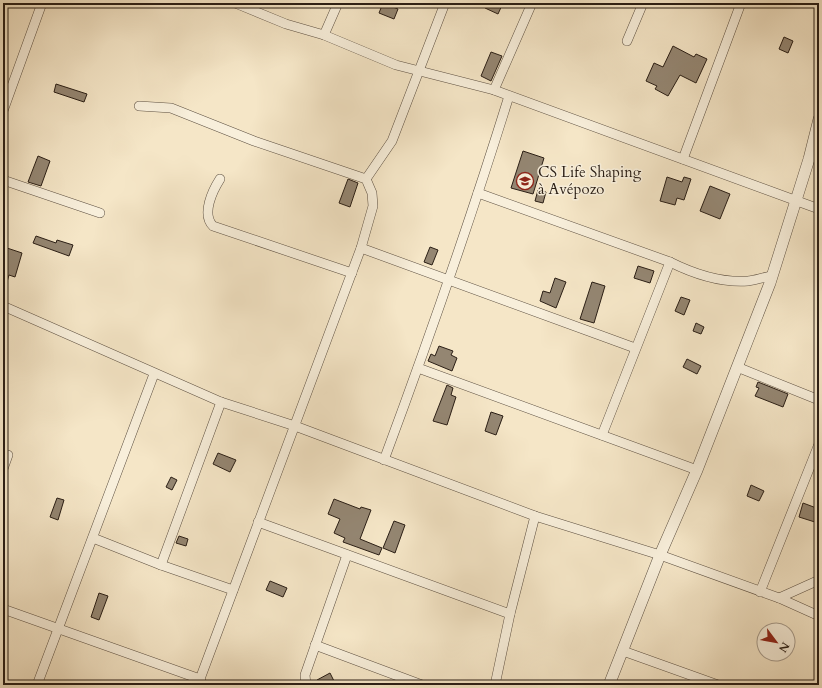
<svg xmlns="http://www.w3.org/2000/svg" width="822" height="688" font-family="Cardo,serif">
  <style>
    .building { fill: #948672; stroke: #2a1e15 }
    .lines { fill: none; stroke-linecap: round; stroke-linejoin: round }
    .minor-casing { stroke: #5d5042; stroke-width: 10 }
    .tertiary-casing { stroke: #5d5042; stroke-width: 12 }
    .minor { stroke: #f8efdb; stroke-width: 9 }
    .tertiary { stroke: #f8efdb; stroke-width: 11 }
    .labels { text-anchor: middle; stroke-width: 3; stroke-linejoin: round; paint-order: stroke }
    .poi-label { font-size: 15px; fill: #2a1e15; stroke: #f8efdb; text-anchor: start }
  </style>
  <rect width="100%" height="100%" fill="#f5e6c7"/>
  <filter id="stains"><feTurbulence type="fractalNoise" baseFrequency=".005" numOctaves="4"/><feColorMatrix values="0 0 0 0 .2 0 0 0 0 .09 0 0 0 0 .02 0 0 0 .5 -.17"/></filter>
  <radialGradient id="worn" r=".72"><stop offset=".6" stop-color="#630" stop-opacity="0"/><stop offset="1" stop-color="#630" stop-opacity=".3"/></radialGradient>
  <g class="building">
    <path d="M383 3 398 9 394 19 379 13Z"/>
    <path d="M487 3H503L498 14 485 8Z"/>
    <path d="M784 37 793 41 788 53 779 49Z"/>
    <path d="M673 46 694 57 696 54 707 59 696 83 680 75 668 96 655 89 657 86 646 81 654 63 663 67Z"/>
    <path d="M491 52 502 56 491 81 481 76Z"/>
    <path d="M56 84 87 94 84 102 54 92Z"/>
    <path d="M523 151 544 158 533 194 511 188Z"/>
    <path d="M38 156 50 161 41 186 28 182Z"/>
    <path d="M667 177 682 182 684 177 691 179 684 200 677 198 675 205 660 201Z"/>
    <path d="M348 179 358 183 350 207 339 203Z"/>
    <path d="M710 186 730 194 720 219 700 211Z"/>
    <path d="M538 190 546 192 543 203 535 201Z"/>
    <path d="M36 236 56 243 57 240 73 245 69 256 33 243Z"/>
    <path d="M430 247 438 250 432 265 424 262Z"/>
    <path d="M7 248 22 253 15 277 9 275 5 289H3V261Z"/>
    <path d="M638 266 654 271 650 283 634 278Z"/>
    <path d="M555 278 566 282 556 308 540 301 543 291 550 293Z"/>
    <path d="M592 282 605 286 594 323 580 319Z"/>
    <path d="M681 297 690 300 684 315 675 311Z"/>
    <path d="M696 323 704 327 701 334 693 331Z"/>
    <path d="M439 346 453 351 451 355 457 358 452 371 428 361 431 354 435 356Z"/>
    <path d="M687 359 701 366 697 374 683 367Z"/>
    <path d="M758 382 788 394 783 407 755 396 759 388 756 387Z"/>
    <path d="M447 385 453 388 451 395 456 397 447 425 433 421Z"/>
    <path d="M491 412 503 416 496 435 485 431Z"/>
    <path d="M218 453 236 460 230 472 213 464Z"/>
    <path d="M171 477 177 480 172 490 166 487Z"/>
    <path d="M751 485 764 491 759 501 747 496Z"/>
    <path d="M57 498 64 500 58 520 50 517Z"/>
    <path d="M334 499 360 509 361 507 371 510 360 539 382 548 379 555 343 542 345 538 334 533 340 519 328 514Z"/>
    <path d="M803 503 819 509 818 523 799 517Z"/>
    <path d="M394 521 405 525 395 553 383 548Z"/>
    <path d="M179 536 188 539 186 546 176 543Z"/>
    <path d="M270 581 287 588 283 597 266 590Z"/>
    <path d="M99 593 108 596 99 620 91 617Z"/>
    <path d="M330 673 336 685H320L317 680Z"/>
  </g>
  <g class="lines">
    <g class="minor-casing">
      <g id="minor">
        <path d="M235 3 286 24 324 35 396 65 494 90 819 209"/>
        <path d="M324 35 338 3"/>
        <path d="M627 41 643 3"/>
        <path d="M494 90 532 3"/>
        <path d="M139 106 171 108 254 141 366 179 372 193 373 206 361 248 200 679 203 685"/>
        <path d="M3 111 42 3"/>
        <path d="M683 159 741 3"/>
        <path d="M220 179C213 190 201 214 213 226L352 273"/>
        <path d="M366 179 392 141 445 3"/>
        <path d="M3 180 100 213"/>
        <path d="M478 193 670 262C694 274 721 283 748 281 756 280 764 277 772 276"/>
        <path d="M361 248 635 348"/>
        <path d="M3 306 221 402 295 426 535 516 660 555 779 598 819 616"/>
        <path d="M737 367 819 400"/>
        <path d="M418 368 697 470"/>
        <path d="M602 435 670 262"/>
        <path d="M384 460C429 339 471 218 509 96"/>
        <path d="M3 469 8 455"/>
        <path d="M258 522 510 614"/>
        <path d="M93 538 161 565 233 590"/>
        <path d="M161 565 221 402"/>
        <path d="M760 592 819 444"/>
        <path d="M779 598 819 580"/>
        <path d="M3 609 200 679"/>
        <path d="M315 645 422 685"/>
        <path d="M623 651 718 685"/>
        <path d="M37 685 154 374"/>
        <path d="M306 685 305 675 347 555"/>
        <path d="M495 685 510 614 535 516"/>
      </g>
    </g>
    <g class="tertiary-casing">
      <path id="tertiary" d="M609 685 660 555 697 470 770 283 809 159 819 119"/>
    </g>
    <use href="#minor" class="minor"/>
    <use href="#tertiary" class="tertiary"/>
  </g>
  <defs>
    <g id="school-ring" transform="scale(0.9)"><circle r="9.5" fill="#f8efdb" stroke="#8f2418" stroke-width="1.5"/><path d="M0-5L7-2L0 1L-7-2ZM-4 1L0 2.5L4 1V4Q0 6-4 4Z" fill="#8f2418"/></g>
  </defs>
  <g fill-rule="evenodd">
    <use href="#school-ring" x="525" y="181"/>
  </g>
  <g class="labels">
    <g class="poi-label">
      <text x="538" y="177">CS Life Shaping<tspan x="538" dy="17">à Avépozo</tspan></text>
    </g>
  </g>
  <rect width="822" height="688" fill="none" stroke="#f5e6c7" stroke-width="16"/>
  <rect x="4" y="4" width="814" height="680" fill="none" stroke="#2a1e15" stroke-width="2"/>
  <rect x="8" y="8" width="806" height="672" fill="none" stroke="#2a1e15"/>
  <g transform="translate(776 642) rotate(122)"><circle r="19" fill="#f8efdb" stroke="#a69b8c"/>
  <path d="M0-3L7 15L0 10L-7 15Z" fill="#8f2418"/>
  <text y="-6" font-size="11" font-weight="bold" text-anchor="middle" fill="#2a1e15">N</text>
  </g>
  <rect width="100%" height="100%" filter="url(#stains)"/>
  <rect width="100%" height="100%" fill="url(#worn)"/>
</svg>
